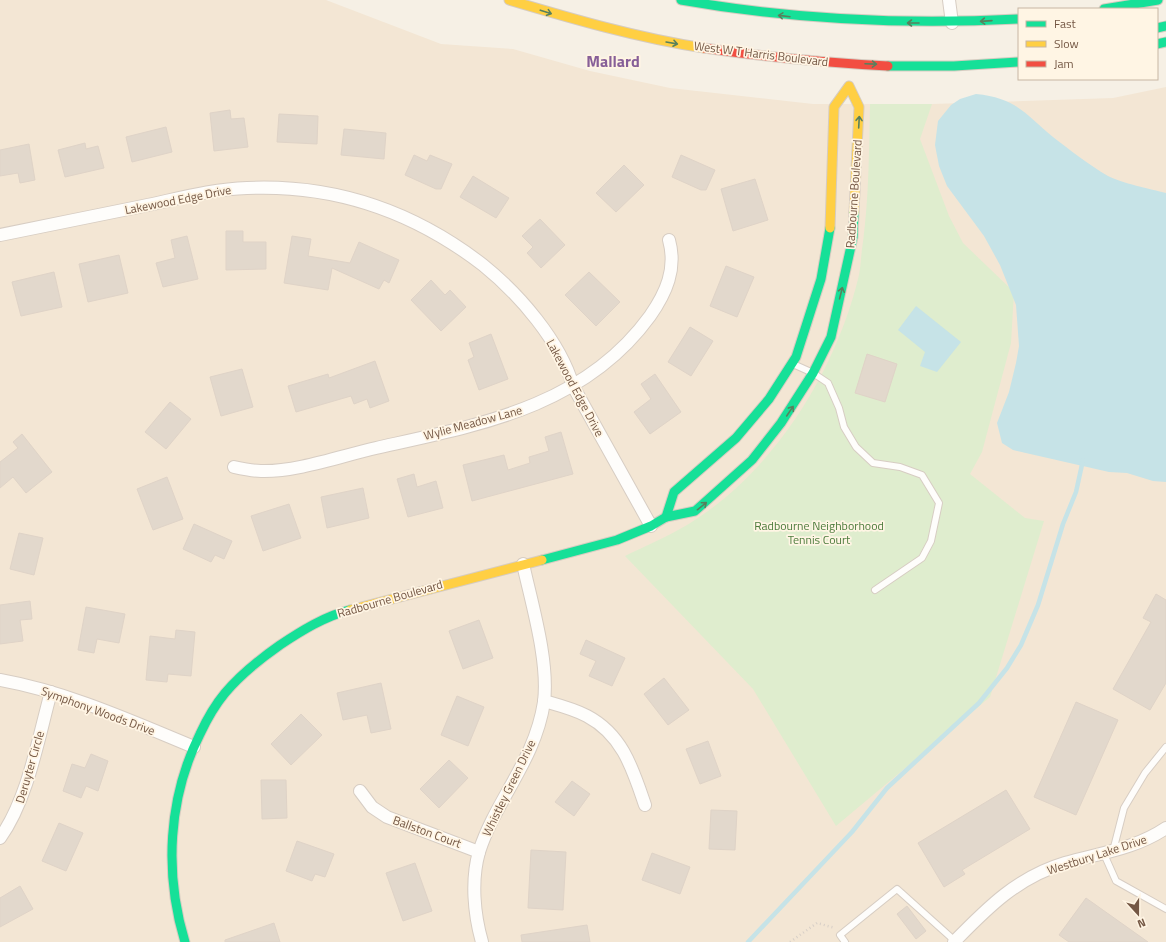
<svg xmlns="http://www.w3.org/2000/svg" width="1166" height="942" font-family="'Titillium Web',sans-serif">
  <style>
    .residential { fill: #f3e6d4 }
    .green { fill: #dfedce }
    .water { fill: #c6e3e7 }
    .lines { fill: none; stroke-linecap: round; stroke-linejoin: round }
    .stream { stroke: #c6e3e7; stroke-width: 4.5 }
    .building { fill: #e2d8cc; stroke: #dfd3c7 }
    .lane-casing { stroke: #d7cdc3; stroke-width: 8 }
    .street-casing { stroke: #d7cdc3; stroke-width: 14 }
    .fast-casing { stroke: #d6ccc1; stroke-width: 11 }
    .slow-casing { stroke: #d6ccc1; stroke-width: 11 }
    .jam-casing { stroke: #d6ccc1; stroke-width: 11 }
    .path { stroke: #d7cfc7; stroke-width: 2.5; stroke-dasharray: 1 3; stroke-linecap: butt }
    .lane { stroke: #fefdfb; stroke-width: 6 }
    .street { stroke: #fefdfb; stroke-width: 12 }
    .fast { stroke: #16e098; stroke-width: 9 }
    .slow { stroke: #ffcf43; stroke-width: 9 }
    .jam { stroke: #f24e42; stroke-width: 9 }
    .oneway { stroke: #58805d }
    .labels { text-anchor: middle; stroke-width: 3.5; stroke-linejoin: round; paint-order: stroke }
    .street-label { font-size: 12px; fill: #745744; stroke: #fff5e4 }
    .park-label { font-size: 12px; fill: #4c7b3b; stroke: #fff5e4 }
    .district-label { font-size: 16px; font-weight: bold; fill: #875f98; stroke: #fff5e4 }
  </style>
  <rect width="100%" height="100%" fill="#f6f0e5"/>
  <path class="residential" d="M0 0H326L441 44 513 49 590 71 670 88 813 104H932L1113 98 1166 87V942H0Z"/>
  <path class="green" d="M870 104H932L920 139 949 216 963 243 1014 292 1011 343 982 452 970 474 1025 518 1044 521 990 697 836 826 753 689 625 556C645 546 667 537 687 525 773 473 836 372 859 275 861 265 861 253 863 242 869 196 869 150 870 104Z"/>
  <g class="water">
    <path d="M976 94C1016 98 1024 113 1053 137 1070 150 1089 165 1108 176 1121 183 1151 189 1166 193V482L1153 481 1127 473 1109 472 1013 450 1002 443 997 423 1009 392 1016 363 1019 346 1016 305 1000 265 984 236 947 186 939 166 935 145 938 121 951 105 960 99Z"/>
    <path d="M916 306 961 342 937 372 920 366 925 352 898 330Z"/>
  </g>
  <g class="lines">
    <path class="stream" d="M748 942 852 832 887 788 979 703 1007 668 1021 645 1038 605 1063 524 1076 492 1083 460"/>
  </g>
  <g class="building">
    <path d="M230 110 231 119 244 118 248 147 214 151 210 113Z"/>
    <path d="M279 114 318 116 317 144 277 142Z"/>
    <path d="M166 127 172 152 132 162 126 137Z"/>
    <path d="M344 129 386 133 384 159 341 155Z"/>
    <path d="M85 143 86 149 98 146 104 168 65 177 58 150Z"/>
    <path d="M29 144 35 180 20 183 18 173 0 176V150Z"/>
    <path d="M414 155 427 161 430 155 452 164 441 189H436L405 175Z"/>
    <path d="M681 155 715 170 706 190H701L672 177Z"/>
    <path d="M624 165 644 185 616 212 596 193Z"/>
    <path d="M473 176 509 198 496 218 460 197Z"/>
    <path d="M755 179 768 220 733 231 721 189Z"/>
    <path d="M540 219 565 245 541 268 527 253 533 247 522 236Z"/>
    <path d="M226 231H243V242H266V269L226 270Z"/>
    <path d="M187 236 198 279 163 287 156 263 175 258 171 240Z"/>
    <path d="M292 236 311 239 308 256 350 263 359 242 399 260 389 283 384 280 379 289 332 268 328 290 284 283Z"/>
    <path d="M119 255 128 293 88 302 79 264Z"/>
    <path d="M726 266 754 277 737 317 710 306Z"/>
    <path d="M54 272 62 307 21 316 12 282Z"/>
    <path d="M589 272 620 302 596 326 565 295Z"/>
    <path d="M431 280 445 295 450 290 466 307 441 331 411 300Z"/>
    <path d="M690 327 713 341 691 376 668 362Z"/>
    <path d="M491 334 508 379 479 390 468 360 474 357 469 343Z"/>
    <path d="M867 354 897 364 885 402 855 393Z"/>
    <path d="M375 361 389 401 370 408 367 399 354 404 351 396 296 412 288 386 328 374 329 378Z"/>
    <path d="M242 369 253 407 221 416 210 377Z"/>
    <path d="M655 374 681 412 650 434 634 412 651 399 641 384Z"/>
    <path d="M170 402 191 419 166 449 145 432Z"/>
    <path d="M561 432 573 474 472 501 463 465 504 455 508 470 530 463 529 457 549 451 545 437Z"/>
    <path d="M22 434 52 472 26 493 13 477 0 488V462L18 448 13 442Z"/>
    <path d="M414 474 417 487 436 481 443 508 408 517 397 479Z"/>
    <path d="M167 477 183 519 153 530 137 489Z"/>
    <path d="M363 488 369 518 327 528 321 497Z"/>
    <path d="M289 504 301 538 263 551 251 516Z"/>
    <path d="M194 524 232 541 224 559 215 555 211 562 183 549Z"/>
    <path d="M19 533 43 538 34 575 10 569Z"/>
    <path d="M1156 594 1166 600V683L1150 710 1113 689 1151 622 1143 618Z"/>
    <path d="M30 601 32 619 20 620 23 641 0 644V605Z"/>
    <path d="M86 607 125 614 119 643 97 639 94 653 78 650Z"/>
    <path d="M479 620 493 658 463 669 449 631Z"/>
    <path d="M176 630 195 632 191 676 168 674 167 682 146 680 150 636 175 639Z"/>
    <path d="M586 640 625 658 612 686 589 676 596 661 580 654Z"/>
    <path d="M664 678 689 710 668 725 644 694Z"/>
    <path d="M381 683 391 729 371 733 367 715 343 720 337 693Z"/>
    <path d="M457 696 484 707 468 746 441 735Z"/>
    <path d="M1076 702 1118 720 1076 815 1034 797Z"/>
    <path d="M301 714 322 735 291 765 271 744Z"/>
    <path d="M708 741 721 776 700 784 686 749Z"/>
    <path d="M91 754 108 761 98 791 86 786 81 798 63 791 72 764 85 768Z"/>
    <path d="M449 760 468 778 439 808 420 789Z"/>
    <path d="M261 780H286L287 818 262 819Z"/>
    <path d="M572 781 590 794 574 816 555 802Z"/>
    <path d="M1006 790 1030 829 962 870 965 874 944 887 918 843Z"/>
    <path d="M711 810 737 811 735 850 709 849Z"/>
    <path d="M59 823 83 833 66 871 42 861Z"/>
    <path d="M297 841 334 854 325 877 315 874 312 881 286 871Z"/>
    <path d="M531 850 566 852 563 910 528 908Z"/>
    <path d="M652 853 690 867 680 894 642 880Z"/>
    <path d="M415 863 432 911 403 921 386 873Z"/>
    <path d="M20 886 33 909 0 927V898Z"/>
    <path d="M1086 898 1148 942H1069L1059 935Z"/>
    <path d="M907 906 926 931 916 939 897 914Z"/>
    <path d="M274 923 280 942H225V940Z"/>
    <path d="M587 925 590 942H522L521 935Z"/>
  </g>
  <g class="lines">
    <g class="lane-casing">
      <g id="lane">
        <path d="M793 364 813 373 828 383 839 408 844 427 856 447 873 463 900 467 922 475 939 503 931 541 922 558 875 590"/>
        <path d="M1113 851 1124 808 1145 773 1166 747"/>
        <path d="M1104 854 1116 881 1166 909"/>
        <path d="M845 942 840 935 897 889 955 941"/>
      </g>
    </g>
    <g class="street-casing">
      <g id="street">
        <path d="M949 0 952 23"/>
        <path d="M0 235C48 225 95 216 143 206 177 199 212 189 247 188 336 184 413 211 483 265 519 294 560 341 573 386L651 526"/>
        <path d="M234 467C243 469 252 471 261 471 296 472 341 456 376 448 479 425 584 407 650 316 666 293 677 269 669 240"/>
        <path d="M0 680C67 692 131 721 194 747"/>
        <path d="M544 701C558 705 574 709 587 716 623 735 633 770 645 805"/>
        <path d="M360 791 372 807 387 817 479 852"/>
        <path d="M0 838C28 799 38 739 51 692"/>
        <path d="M482 942C474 914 471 880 479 852 496 799 535 761 544 702 549 661 532 605 523 564"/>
        <path d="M954 942C988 907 1018 877 1065 863 1100 853 1135 849 1166 828"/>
      </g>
    </g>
    <g class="fast-casing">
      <g id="fast">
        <path d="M681 0C794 20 905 25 1019 19"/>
        <path d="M1104 9 1158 0"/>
        <path d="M1157 28 1166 26"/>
        <path d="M1157 44 1166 42"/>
        <path d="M888 66H954L1019 62"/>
        <path d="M666 517 674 492 736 438 769 399 796 357 821 279 830 228"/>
        <path d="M542 560 617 540 651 526 666 517 695 511 752 460 781 423 813 373 831 337 853 237 854 212"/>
        <path d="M185 942C164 873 168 798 200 734 207 719 215 705 225 693 241 674 260 659 280 645 301 631 325 616 350 610"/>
      </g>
    </g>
    <g class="slow-casing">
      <g id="slow">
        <path d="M509 0C573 19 638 38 704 48"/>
        <path d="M830 228 834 107 849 86 859 107 854 212"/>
        <path d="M350 610 542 560"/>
      </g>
    </g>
    <g class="jam-casing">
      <path id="jam" d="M704 48C766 57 826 63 888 66"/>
    </g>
    <path class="path" d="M790 942 817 923 835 928"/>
    <use href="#lane" class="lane"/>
    <use href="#street" class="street"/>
    <use href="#fast" class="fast"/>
    <use href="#slow" class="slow"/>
    <use href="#jam" class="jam"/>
  </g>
  <defs><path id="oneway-shaft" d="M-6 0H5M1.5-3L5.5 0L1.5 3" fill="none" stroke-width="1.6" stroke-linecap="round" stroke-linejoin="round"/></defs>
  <g class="oneway">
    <use href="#oneway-shaft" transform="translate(546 12) rotate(18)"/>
    <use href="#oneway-shaft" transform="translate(784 16) rotate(-173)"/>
    <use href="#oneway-shaft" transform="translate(986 21) rotate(176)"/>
    <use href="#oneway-shaft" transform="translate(913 23) rotate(180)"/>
    <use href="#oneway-shaft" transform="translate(672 43) rotate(10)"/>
    <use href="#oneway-shaft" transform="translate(871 64) rotate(2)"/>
    <use href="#oneway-shaft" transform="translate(859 122) rotate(-87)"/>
    <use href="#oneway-shaft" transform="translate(841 293) rotate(-76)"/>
    <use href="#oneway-shaft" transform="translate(790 411) rotate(-56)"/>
    <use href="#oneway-shaft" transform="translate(702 506) rotate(-39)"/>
  </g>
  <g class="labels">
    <g class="street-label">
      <text transform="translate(761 54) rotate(7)" y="4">West W T Harris Boulevard</text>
      <text transform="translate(854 194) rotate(-86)" y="4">Radbourne Boulevard</text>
      <text transform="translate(178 200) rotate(-11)" y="4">Lakewood Edge Drive</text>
      <text transform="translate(575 388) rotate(62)" y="4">Lakewood Edge Drive</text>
      <text transform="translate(473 423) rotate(-15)" y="4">Wylie Meadow Lane</text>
      <text transform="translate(390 599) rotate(-16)" y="4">Radbourne Boulevard</text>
      <text transform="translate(98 711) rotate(20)" y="4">Symphony Woods Drive</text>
      <text transform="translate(30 767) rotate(-74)" y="4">Deruyter Circle</text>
      <text transform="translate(509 788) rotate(-64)" y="4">Whistley Green Drive</text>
      <text transform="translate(427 832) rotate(20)" y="4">Ballston Court</text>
      <text transform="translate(1097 855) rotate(-18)" y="4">Westbury Lake Drive</text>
    </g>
    <g class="park-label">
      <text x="819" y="530">Radbourne Neighborhood<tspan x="819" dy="14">Tennis Court</tspan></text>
    </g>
    <g class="district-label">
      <text x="613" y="67">Mallard</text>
    </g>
  </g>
  <rect x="1018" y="8" width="140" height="72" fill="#fff5e4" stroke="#c7b6a4"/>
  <rect x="1026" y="21" width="20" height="6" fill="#16e098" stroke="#c7b6a4"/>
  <text x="1054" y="28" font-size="12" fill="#745744">Fast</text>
  <rect x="1026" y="41" width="20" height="6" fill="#ffcf43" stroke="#c7b6a4"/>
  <text x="1054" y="48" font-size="12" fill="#745744">Slow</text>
  <rect x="1026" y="61" width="20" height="6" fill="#f24e42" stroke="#c7b6a4"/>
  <text x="1054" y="68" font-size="12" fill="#745744">Jam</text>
  <g transform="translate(1138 914) rotate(159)" stroke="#fff5e4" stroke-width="3" paint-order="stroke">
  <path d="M0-3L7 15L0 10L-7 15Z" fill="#745744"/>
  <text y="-6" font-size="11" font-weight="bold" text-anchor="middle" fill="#745744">N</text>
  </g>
</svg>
